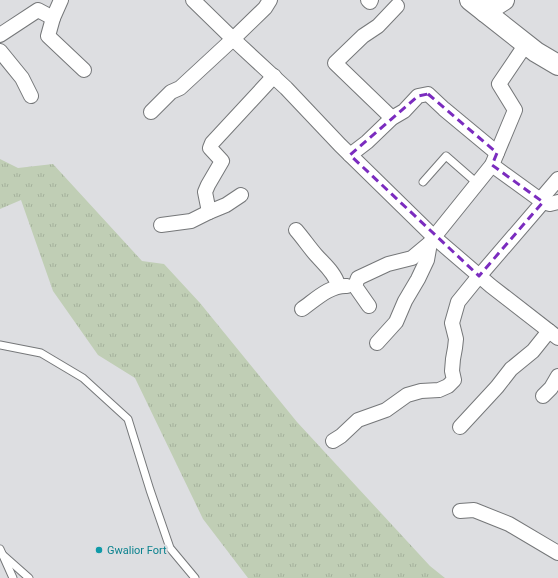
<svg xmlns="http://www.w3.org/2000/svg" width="558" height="578" font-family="Roboto,sans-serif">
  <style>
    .grass { fill: url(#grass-tufts) }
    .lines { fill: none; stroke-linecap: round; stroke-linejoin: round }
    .lane-casing { stroke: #757779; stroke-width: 9 }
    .street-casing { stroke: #757779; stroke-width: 16 }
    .secondary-casing { stroke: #757779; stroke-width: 22 }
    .lane { stroke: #fff; stroke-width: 7 }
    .street { stroke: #fff; stroke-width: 14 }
    .secondary { stroke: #fff; stroke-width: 20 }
    .marked { fill: none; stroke: #7b2cbf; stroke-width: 3; stroke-dasharray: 8 5; stroke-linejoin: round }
    .culture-dot { fill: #0f9aa8; stroke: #dddee1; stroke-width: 1.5 }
    .labels { text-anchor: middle; stroke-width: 4; stroke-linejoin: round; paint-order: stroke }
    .culture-label { font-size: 11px; fill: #0d838f; stroke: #dddee1; text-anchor: start }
  </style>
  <defs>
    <pattern id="grass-tufts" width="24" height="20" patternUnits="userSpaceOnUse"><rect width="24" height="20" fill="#c0ceb5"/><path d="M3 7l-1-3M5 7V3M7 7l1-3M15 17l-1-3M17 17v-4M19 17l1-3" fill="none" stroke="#a4b09b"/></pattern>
  </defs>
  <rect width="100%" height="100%" fill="#dddee1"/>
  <path class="grass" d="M0 159 18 168 53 164 142 261 164 264 200 303 297 422 430 566 445 578H248L203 519 135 378 98 355 53 291 21 200 0 209Z"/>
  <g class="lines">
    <g class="lane-casing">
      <g id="lane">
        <path d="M423 182 446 156 478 184"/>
        <path d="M0 345 41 353 83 378 128 419 150 490 170 548 195 578"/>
        <path d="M0 549 13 578"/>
        <path d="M3 555 29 578"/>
      </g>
    </g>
    <g class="street-casing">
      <g id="street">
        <path d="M61 0 53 18 48 36 84 70"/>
        <path d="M193 0 233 39 286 88 340 145 434 237 491 286 558 338"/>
        <path d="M368 0 370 2 371 0"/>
        <path d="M0 35 38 10 53 18"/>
        <path d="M0 51 22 78 31 96"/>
        <path d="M151 112 171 92 180 88 233 39 265 8 270 0"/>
        <path d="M392 118 335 63 363 36 378 26 397 6"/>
        <path d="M350 155 367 142 392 118 404 111 418 96 428 94 444 109 497 153"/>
        <path d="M492 165 543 202"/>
        <path d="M241 195 226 205 209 212 205 192 208 185 222 161 210 148 212 143 274 76"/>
        <path d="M540 200 558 179"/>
        <path d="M161 225 191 221 209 212"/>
        <path d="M296 230C303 238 309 247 316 255 324 264 335 273 338 285"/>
        <path d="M369 306 355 286 358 278 388 264 412 258 430 243 434 237 492 165 515 110 499 84 526 44"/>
        <path d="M302 309C315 300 330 285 347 286"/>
        <path d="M377 343 396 322 405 301 418 279 427 260 430 243"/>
        <path d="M543 396 551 388 558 376"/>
        <path d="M460 427 497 387 511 369 533 351 549 331"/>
        <path d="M333 441 341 436 358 420 386 410 407 395 421 391 439 390 448 386 454 380 452 371 453 359 455 348 456 339 452 323 458 302 475 281 543 202 550 204 558 202"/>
        <path d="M460 511 474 510 509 524 558 553"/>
      </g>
    </g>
    <g class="secondary-casing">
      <g id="secondary">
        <path d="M470 0 536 52 558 65"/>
        <path d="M485 12 504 0"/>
      </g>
    </g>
    <use href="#lane" class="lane"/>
    <use href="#street" class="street"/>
    <use href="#secondary" class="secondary"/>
  </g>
  <path class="marked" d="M428 94 497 153 492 165 543 202 479 276 350 155 418 96Z"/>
  <circle class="culture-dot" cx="99" cy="550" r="4"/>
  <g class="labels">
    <g class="culture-label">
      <text x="107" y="554">Gwalior Fort</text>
    </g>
  </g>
</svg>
